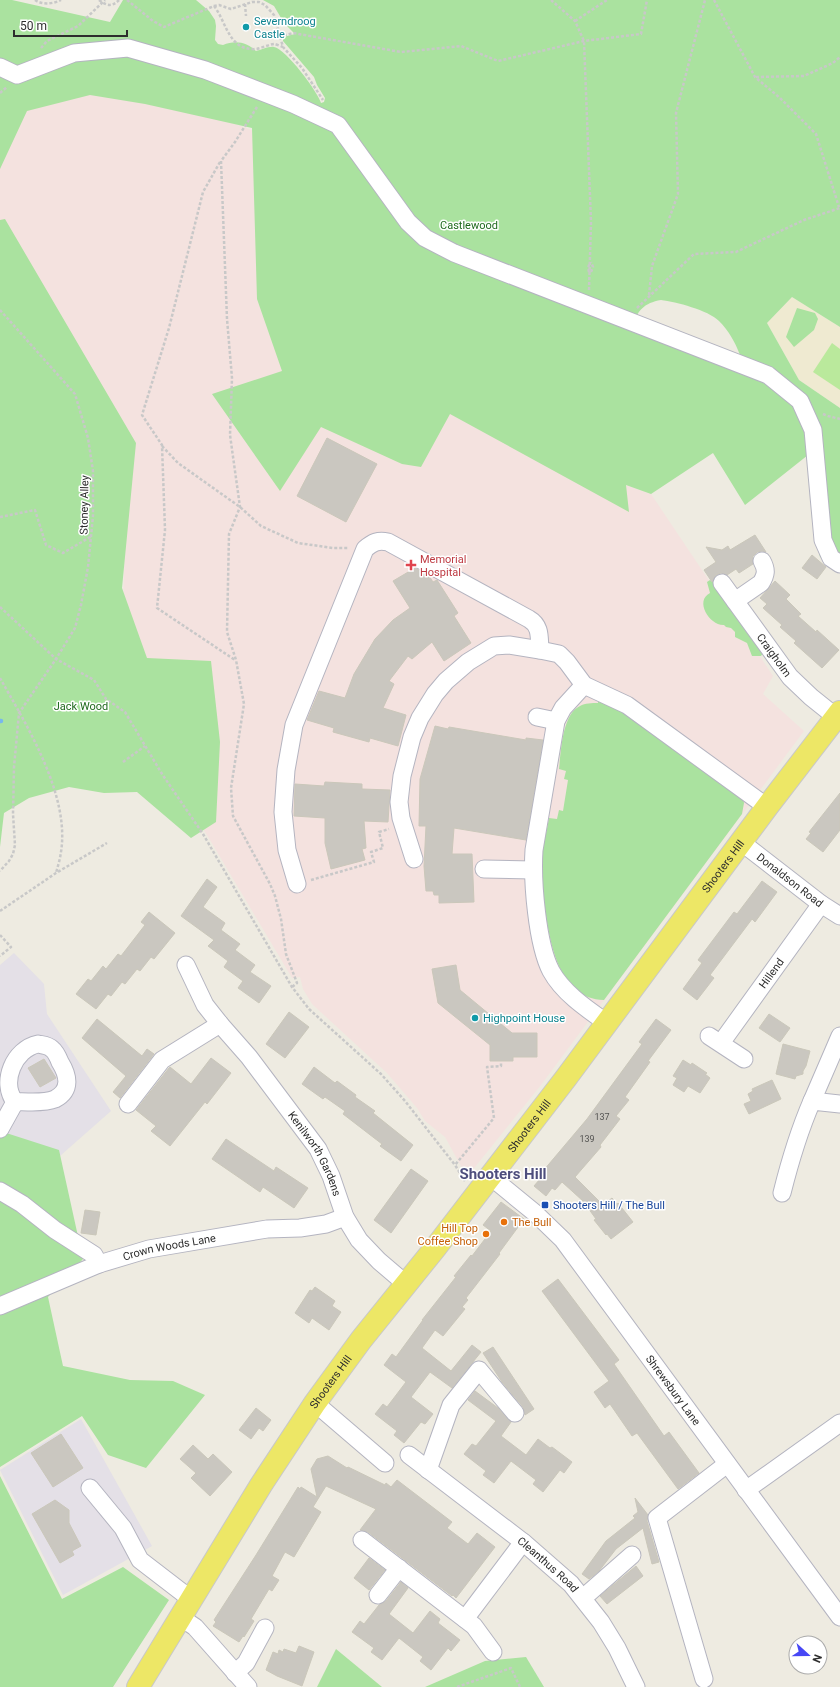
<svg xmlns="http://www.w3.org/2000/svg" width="840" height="1687" font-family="Roboto,sans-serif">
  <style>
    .industrial { fill: #e4e0e7 }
    .education { fill: #efead1 }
    .medical { fill: #f4e2df }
    .green { fill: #aae29f; fill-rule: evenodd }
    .pitch { fill: #bae99c }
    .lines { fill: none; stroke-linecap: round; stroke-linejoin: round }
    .stream { stroke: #78b7ec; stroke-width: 4.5 }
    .building { fill: #cac7c0; stroke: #cac7ba }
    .minor-casing { stroke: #b4b4c0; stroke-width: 19 }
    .major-casing { stroke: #c8c8c8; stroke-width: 24 }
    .path { stroke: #c8c8c8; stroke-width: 2.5; stroke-dasharray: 3 2; stroke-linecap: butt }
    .minor { stroke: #fff; stroke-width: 17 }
    .major { stroke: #ede766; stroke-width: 22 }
    .culture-dot { fill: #0f9aa8; stroke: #fff; stroke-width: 1.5 }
    .health-dot { fill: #e0444e; stroke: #fff; stroke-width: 1.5 }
    .transit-dot { fill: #1a4fb4; stroke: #fff; stroke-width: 1.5 }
    .food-dot { fill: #e8710a; stroke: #fff; stroke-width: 1.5 }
    .labels { text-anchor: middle; stroke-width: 3; stroke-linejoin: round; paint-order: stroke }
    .number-label { font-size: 9px; fill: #545452 }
    .culture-label { font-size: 11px; fill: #0d838f; stroke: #fff; text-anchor: start }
    .park-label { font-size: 11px; fill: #1f6a1d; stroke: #fff }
    .street-label { font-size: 11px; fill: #2d2d2d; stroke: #fff }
    .health-label { font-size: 11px; fill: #be3a42; stroke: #fff; text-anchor: start }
    .transit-label { font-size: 11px; fill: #164399; stroke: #fff; text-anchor: start }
    .food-label { font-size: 11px; fill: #c56008; stroke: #fff; text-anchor: start }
    .district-label { font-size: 15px; font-weight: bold; fill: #4e4e7d; stroke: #fff }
  </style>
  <rect width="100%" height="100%" fill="#eeebe1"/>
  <g class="industrial">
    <path d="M14 953 44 984 47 1014 111 1111 52 1163 0 1140V965Z"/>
    <path d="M81 1419 152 1546 63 1595 0 1470Z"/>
  </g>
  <path class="education" d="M792 297 840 327V408L799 380 767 323Z"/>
  <path class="medical" d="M53 75 192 108 262 134 626 485 651 494 773 676 763 694 804 731 541 1085 467 1177 445 1137 425 1121 417 1108 387 1073 312 1004 303 989 300 977 292 978 204 830 121 700 126 493 102 387 93 369 53 313 0 220V116Z"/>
  <g class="green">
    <path d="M0 0H12L110 22 123 0H196L209 11 215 20 216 26 215 40 218 44 223 45C235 40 247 42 256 51 261 50 269 46 274 47 286 49 318 92 321 103L324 102 325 98 317 85 314 77 283 41V37L295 34 284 23 274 6 263 0H840V327L792 297 767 323 799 380 840 408V570L820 557 812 518 808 455 745 505 713 453 651 494 626 485 629 512 450 414 421 467 402 464 321 427 280 491 212 394 282 371 257 299 252 128 145 104 90 95 27 111 0 169ZM661 300C676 302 708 310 719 321 729 331 735 342 740 355L736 366 632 326C638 310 644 303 661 300Z"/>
    <path d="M5 219 136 443 122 588 147 658 211 661 220 742 216 822 191 838 137 792 104 793 69 787 29 798 4 813 0 847V220Z"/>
    <path d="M797 308 815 313 818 319 814 330 794 347 786 337Z"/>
    <path d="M710 580 714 582 763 653 761 656H752L747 643 735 637V632L731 628 726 627 724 625C710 626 694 601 710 593L707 582Z"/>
    <path d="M598 699 612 704 742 795 744 803 742 814 604 1000C559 999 550 943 545 909 543 892 539 873 541 857 543 844 547 831 549 818L557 819 559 810 563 811 568 780 564 779 566 771 559 769C561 752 562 714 580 706 585 703 592 703 598 703Z"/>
    <path d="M0 1131 59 1150 83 1259 48 1297 63 1366 130 1380 173 1381 205 1395 146 1468 108 1455 82 1416 0 1467Z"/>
    <path d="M0 1476 62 1599 123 1567 169 1600 113 1687H0Z"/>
    <path d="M336 1649 382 1687H317Z"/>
    <path d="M526 1657 544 1687H425L485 1661Z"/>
  </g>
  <path class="pitch" d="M832 343 840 349V390L813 372Z"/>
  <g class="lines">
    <path class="stream" d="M0 721H1"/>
  </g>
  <g class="building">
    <path d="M327 438 377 464 346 522 297 496Z"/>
    <path d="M755 535 766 552 762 551 757 552 753 556V564L739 573 736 569 727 575 721 573 716 575 712 582 704 570 716 562 706 547 722 550 728 546 730 550Z"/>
    <path d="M812 555 826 567 817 579 802 568Z"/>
    <path d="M415 568 429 576 433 582 437 580 458 613 454 616 471 643 444 661 432 642 412 659 408 656 389 681 394 684 383 708 406 715 398 746 370 738 369 742 333 732 334 728 307 720 319 691 345 698 354 674 375 639 393 620 410 608 393 581Z"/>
    <path d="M775 581 790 595 786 599 801 614 798 616 816 632 817 630 839 650 822 668 794 643 796 641 780 627 782 625 763 608 767 604 760 598Z"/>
    <path d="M435 726 448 729 449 727 526 740V738L543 740 526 840 454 828 452 854H472L474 902 439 903V895H434L433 891H426L424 866 426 826H419L420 779Z"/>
    <path d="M325 782 362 784V789L390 790 388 822 364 821 366 848 362 849 365 860 331 869 325 843V818L294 816 295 784 324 786Z"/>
    <path d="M840 793V830L823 852 806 839 811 833 809 832Z"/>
    <path d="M207 879 217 887 203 907 225 923 221 930 240 944 235 950 255 965 250 972 271 986 259 1003 238 988 243 981 224 967 228 961 208 946 214 940 181 916Z"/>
    <path d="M762 881 777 892 755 922 752 919 710 975 714 978 697 1000 683 989 702 963 698 960 734 912 737 914Z"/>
    <path d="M149 912 175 933 154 959 151 957 140 971 137 969 125 984 122 982 111 996 108 994 96 1009 76 994 88 979 91 981 103 966 106 969 118 954 121 956 145 925 141 922Z"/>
    <path d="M456 965 460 990 512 1033H537V1057H513V1061H490V1045L438 1003 432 969Z"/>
    <path d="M289 1012 309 1027 285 1058 266 1044Z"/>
    <path d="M769 1014 790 1028 780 1042 759 1028Z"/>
    <path d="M97 1019 142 1056 147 1049 154 1054 120 1098 113 1092 126 1076 82 1038Z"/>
    <path d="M656 1019 671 1030 648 1061 650 1062 625 1097 629 1100 616 1116 620 1119 600 1145 601 1147 575 1177 603 1205 612 1198 617 1204 618 1203 633 1222 611 1239 607 1234 606 1235 594 1220 596 1219 583 1201 562 1182 555 1190 552 1188 546 1196 534 1186 540 1179 538 1177 587 1119 642 1044 639 1042Z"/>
    <path d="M783 1044 810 1051 806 1066 803 1071V1074L796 1076 795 1079 776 1074Z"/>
    <path d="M211 1058 231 1073 207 1104 205 1102 170 1146 151 1131 156 1126 136 1110 169 1068 170 1067 191 1084Z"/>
    <path d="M44 1059 56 1078 40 1087 28 1068Z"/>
    <path d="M683 1060 691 1065 692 1063 707 1073 705 1074 710 1078 700 1093 688 1086 684 1092 673 1085 677 1078 673 1076Z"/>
    <path d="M314 1067 335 1083 337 1081 356 1095 355 1097 375 1111 373 1113 413 1145 401 1161 380 1146 382 1144 343 1114 345 1111 325 1097 323 1099 302 1084Z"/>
    <path d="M772 1080 781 1099 749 1114 744 1104 751 1101 748 1094 753 1091 752 1089Z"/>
    <path d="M226 1139 274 1171 276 1167 308 1188 294 1208 263 1187 260 1192 212 1159Z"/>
    <path d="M411 1169 428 1181 391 1233 374 1220Z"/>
    <path d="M501 1202 524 1219 499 1253 500 1254 466 1298 468 1300 462 1307 465 1309 443 1336 435 1330 422 1348 451 1371 472 1345 481 1352 452 1388 430 1372 411 1397 433 1414 425 1424 421 1422 404 1443 394 1435 397 1431 375 1414 383 1404 387 1407 406 1382 384 1365 392 1354 396 1357 423 1320H422L456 1277 454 1276 471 1255 472 1256 491 1231 483 1225Z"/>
    <path d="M85 1210 100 1212 96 1235 81 1233Z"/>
    <path d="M558 1279 619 1360 614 1364 664 1436 669 1432 699 1473 678 1489 637 1433 632 1436 610 1404 605 1408 594 1392 609 1381 542 1291Z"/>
    <path d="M315 1287 335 1301 332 1306 341 1312 329 1330 312 1318 309 1323 295 1313 310 1290 312 1291Z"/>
    <path d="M493 1347 534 1409 525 1415 523 1407 502 1382 483 1353Z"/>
    <path d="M475 1391 498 1408 511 1422 501 1436 526 1455 538 1439 550 1448 552 1447 572 1462 564 1473 560 1470 543 1492 533 1484 536 1480 511 1461 494 1483 483 1475 486 1471 464 1454 472 1444 476 1446 496 1421 468 1400Z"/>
    <path d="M256 1408 271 1420 263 1431 259 1428 251 1439 239 1430Z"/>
    <path d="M61 1434 83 1468 53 1487 31 1453Z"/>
    <path d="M193 1445 208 1459 213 1454 232 1472 210 1496 191 1478 196 1473 180 1459Z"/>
    <path d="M328 1456 347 1468 348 1467 385 1485 386 1483 391 1487 397 1480 452 1522 447 1528 468 1544 477 1533 495 1547 456 1598 453 1595 452 1596 368 1532 360 1530 376 1509 326 1486 313 1507 321 1512 294 1557 285 1552 272 1576 279 1580 272 1591 269 1589 251 1619 254 1621 244 1637 243 1636 239 1642 213 1626 216 1622 214 1620 256 1555 298 1487 300 1489 301 1487 317 1497 311 1469 317 1459Z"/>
    <path d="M635 1498 648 1515 647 1521 659 1562 652 1564 643 1528 616 1549 599 1571 589 1579 582 1574 606 1541 635 1518 633 1516 638 1512Z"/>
    <path d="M55 1500 69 1510V1523L81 1546 72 1551 74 1555 60 1563 32 1514Z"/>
    <path d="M369 1558 385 1570 369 1590 354 1578Z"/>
    <path d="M636 1566 643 1576 607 1604 600 1596Z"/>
    <path d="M401 1582 408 1588 389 1614 413 1633 430 1611 440 1619 438 1623 460 1640 451 1651 448 1648 431 1670 420 1661 423 1657 399 1638 382 1660 371 1652 374 1648 352 1632 360 1621 364 1624 379 1605 386 1601Z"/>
    <path d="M299 1646 314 1652 302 1686 277 1676 266 1670 273 1652 278 1654 279 1650 283 1652 284 1649 296 1653Z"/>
  </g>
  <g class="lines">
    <g class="minor-casing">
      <g id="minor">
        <path d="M0 67 17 75 74 53 128 48 205 70 293 104 338 125 408 222 425 238 454 253 768 375 800 401 813 430 823 540 831 558 840 564"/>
        <path id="s1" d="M722 583 790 677 811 697 836 717"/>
        <path d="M735 601 761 583C766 575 767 570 762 561"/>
        <path d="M584 685 563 708 556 721 534 850C532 881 537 944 551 971 563 993 587 1009 607 1023"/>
        <path d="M537 717 556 721"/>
        <path id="s2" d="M741 842 821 904 840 916"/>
        <path d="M414 859 401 818 399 802 402 776 412 737 420 718 435 694 446 681 468 662 494 646 509 645 540 650 559 654 567 662 584 685 627 705 767 807"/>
        <path d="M484 869 533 870"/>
        <path d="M297 884 287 850 283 812 286 770 294 725 365 549C373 542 378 540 388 542L529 619C541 626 539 637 540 650"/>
        <path id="s3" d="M186 965 205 1005 220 1024 249 1057 318 1149 331 1176 345 1217 359 1240 379 1261 406 1284"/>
        <path d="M709 1036 744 1059"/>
        <path id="s4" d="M721 1043 821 904"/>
        <path d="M38 1044C43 1045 48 1045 52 1049 56 1052 58 1057 60 1062 68 1075 72 1090 55 1099 43 1104 27 1101 15 1102 0 1082 14 1049 38 1044Z"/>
        <path d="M812 1101 840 1036"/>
        <path d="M128 1104 162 1060 220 1024"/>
        <path d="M0 1129 15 1102"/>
        <path id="s5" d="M491 1177 535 1213 563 1240 840 1617"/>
        <path d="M0 1191 22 1204 55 1230 94 1255 99 1264"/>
        <path d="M782 1193C790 1161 799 1131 812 1101L840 1104"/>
        <path id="s6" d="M0 1306 99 1264 149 1249 267 1229 300 1228 326 1224 345 1217"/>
        <path d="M315 1403 385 1463"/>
        <path id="s7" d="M409 1455 523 1542 571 1584 601 1622 617 1648 636 1687"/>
        <path d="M428 1470 451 1405 479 1370 515 1413"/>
        <path d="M90 1488 123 1528 140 1560 192 1600"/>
        <path d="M746 1490 840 1423"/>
        <path d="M362 1540 474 1626 493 1652"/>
        <path d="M378 1595 399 1568"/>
        <path d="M583 1598 632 1555"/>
        <path d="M180 1617 195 1627 248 1687"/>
        <path d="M465 1619 523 1542"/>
        <path d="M235 1673 246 1663 265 1628"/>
        <path d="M704 1679 657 1518 727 1464"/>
      </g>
    </g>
    <g class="major-casing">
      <g id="major">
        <path id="s8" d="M138 1687 261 1485 315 1403 361 1340 436 1247 566 1078 767 807 840 712"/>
      </g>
    </g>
    <g class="path">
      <path d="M35 0C42 5 53 4 61 0"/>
      <path d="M99 0C107 6 112 7 119 0"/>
      <path d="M127 0 153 21 164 27 214 6 219 5 231 9 252 2H259L265 5 274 15 283 47 302 68 323 100"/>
      <path d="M551 0 575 21 584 41 591 222 589 290"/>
      <path d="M714 0 755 77 780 98 816 134 839 207"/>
      <path d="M245 4 246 16"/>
      <path d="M214 6C226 21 228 48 252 49 259 50 266 45 274 44 276 44 280 46 283 47"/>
      <path d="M575 21 607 0"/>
      <path d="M279 37 293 33 401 52 461 46 498 61 584 41 641 34 647 0"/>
      <path d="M41 48 47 41 78 26 105 0"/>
      <path d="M756 77 804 76 833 63 840 57"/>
      <path d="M0 93 7 87"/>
      <path d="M257 107 235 142 221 161 227 319 232 378 230 435 240 507 229 534 227 632 236 660 244 704 231 788 233 816 270 884 275 896 281 919 286 954 297 983 292 987"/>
      <path d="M220 162 203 192 169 328 142 415 162 445 165 530 157 608 235 660"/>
      <path d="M589 272 588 268 590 262"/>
      <path d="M591 272 593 267 591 262"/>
      <path d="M649 295 652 266 678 194 676 113 705 0"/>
      <path d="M637 308 694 254 736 252 804 220 840 208"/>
      <path d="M0 310 75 394 88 438 93 471V516L88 567 81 605 75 628 56 659 19 713 14 767 13 814 15 845 13 854 9 861 0 871"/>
      <path d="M823 414 828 416 840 419"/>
      <path d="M162 446 178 463 240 507 261 526 298 543 333 548H348"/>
      <path d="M0 517 35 510 46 545 63 553 92 536"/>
      <path d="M0 607 56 659 94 680 106 699 125 712 162 774 203 834 292 987 309 1009 381 1074 405 1101 455 1165"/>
      <path d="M0 678C27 726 70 795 61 852 60 859 58 866 56 873"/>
      <path d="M123 762 145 746"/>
      <path d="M311 880 374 862 371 852 383 848 379 832 389 829"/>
      <path d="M0 911 56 873 107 843"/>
      <path d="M0 935 11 947 0 956"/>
      <path d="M465 1181 455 1165 494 1118 487 1067 501 1066V1062"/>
      <path d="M457 1687 511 1668 520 1687"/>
    </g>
    <use href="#minor" class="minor"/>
    <use href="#major" class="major"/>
  </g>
  <g class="culture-dot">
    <circle cx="246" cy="27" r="4"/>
    <circle cx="475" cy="1018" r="4"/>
  </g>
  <path class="health-dot" d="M409 559h4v4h4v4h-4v4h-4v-4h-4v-4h4z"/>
  <rect class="transit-dot" x="541" y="1201" width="8" height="8" rx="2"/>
  <g class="food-dot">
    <circle cx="504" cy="1222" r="4"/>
    <circle cx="486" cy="1234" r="4"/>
  </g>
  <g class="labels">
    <g class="number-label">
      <text x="602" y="1120">137</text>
      <text x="587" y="1142">139</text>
    </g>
    <g class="culture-label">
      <text x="254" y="25">Severndroog<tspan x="254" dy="13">Castle</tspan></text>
      <text x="483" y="1022">Highpoint House</text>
    </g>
    <g class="park-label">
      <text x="469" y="229">Castlewood</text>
      <text x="81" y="710">Jack Wood</text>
    </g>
    <g class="street-label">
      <text transform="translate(84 505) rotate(-89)" y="4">Stoney Alley</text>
      <text dy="4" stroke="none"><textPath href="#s1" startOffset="89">Craigholm</textPath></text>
      <text dy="4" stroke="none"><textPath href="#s8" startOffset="1009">Shooters Hill</textPath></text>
      <text dy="4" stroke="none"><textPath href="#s2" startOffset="62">Donaldson Road</textPath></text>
      <text dy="4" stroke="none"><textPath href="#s4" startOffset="86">Hillend</textPath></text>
      <text dy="4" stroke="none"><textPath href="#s8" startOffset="685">Shooters Hill</textPath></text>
      <text dy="4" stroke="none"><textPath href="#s3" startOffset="230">Kenilworth Gardens</textPath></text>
      <text dy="4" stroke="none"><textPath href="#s6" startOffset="180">Crown Woods Lane</textPath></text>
      <text dy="4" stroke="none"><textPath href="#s8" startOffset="361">Shooters Hill</textPath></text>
      <text dy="4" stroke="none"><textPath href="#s5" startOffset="282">Shrewsbury Lane</textPath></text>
      <text dy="4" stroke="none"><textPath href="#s7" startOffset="177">Cleanthus Road</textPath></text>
    </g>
    <g class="health-label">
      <text x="420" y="563">Memorial<tspan x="420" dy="13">Hospital</tspan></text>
    </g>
    <g class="transit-label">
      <text x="553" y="1209">Shooters Hill / The Bull</text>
    </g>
    <g class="food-label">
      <text x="512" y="1226">The Bull</text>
      <text x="478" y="1232" text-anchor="end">Hill Top<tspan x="478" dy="13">Coffee Shop</tspan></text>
    </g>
    <g class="district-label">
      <text x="503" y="1179">Shooters Hill</text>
    </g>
  </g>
  <g transform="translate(808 1655) rotate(111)"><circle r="19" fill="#ffffff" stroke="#ababab"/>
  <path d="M0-3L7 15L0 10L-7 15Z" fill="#4747f5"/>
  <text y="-6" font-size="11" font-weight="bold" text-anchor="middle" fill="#2d2d2d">N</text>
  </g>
  <path d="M14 30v6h113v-6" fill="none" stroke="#2d2d2d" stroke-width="2"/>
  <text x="20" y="30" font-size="12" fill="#2d2d2d" stroke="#ffffff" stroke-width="3" paint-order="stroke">50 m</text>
</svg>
